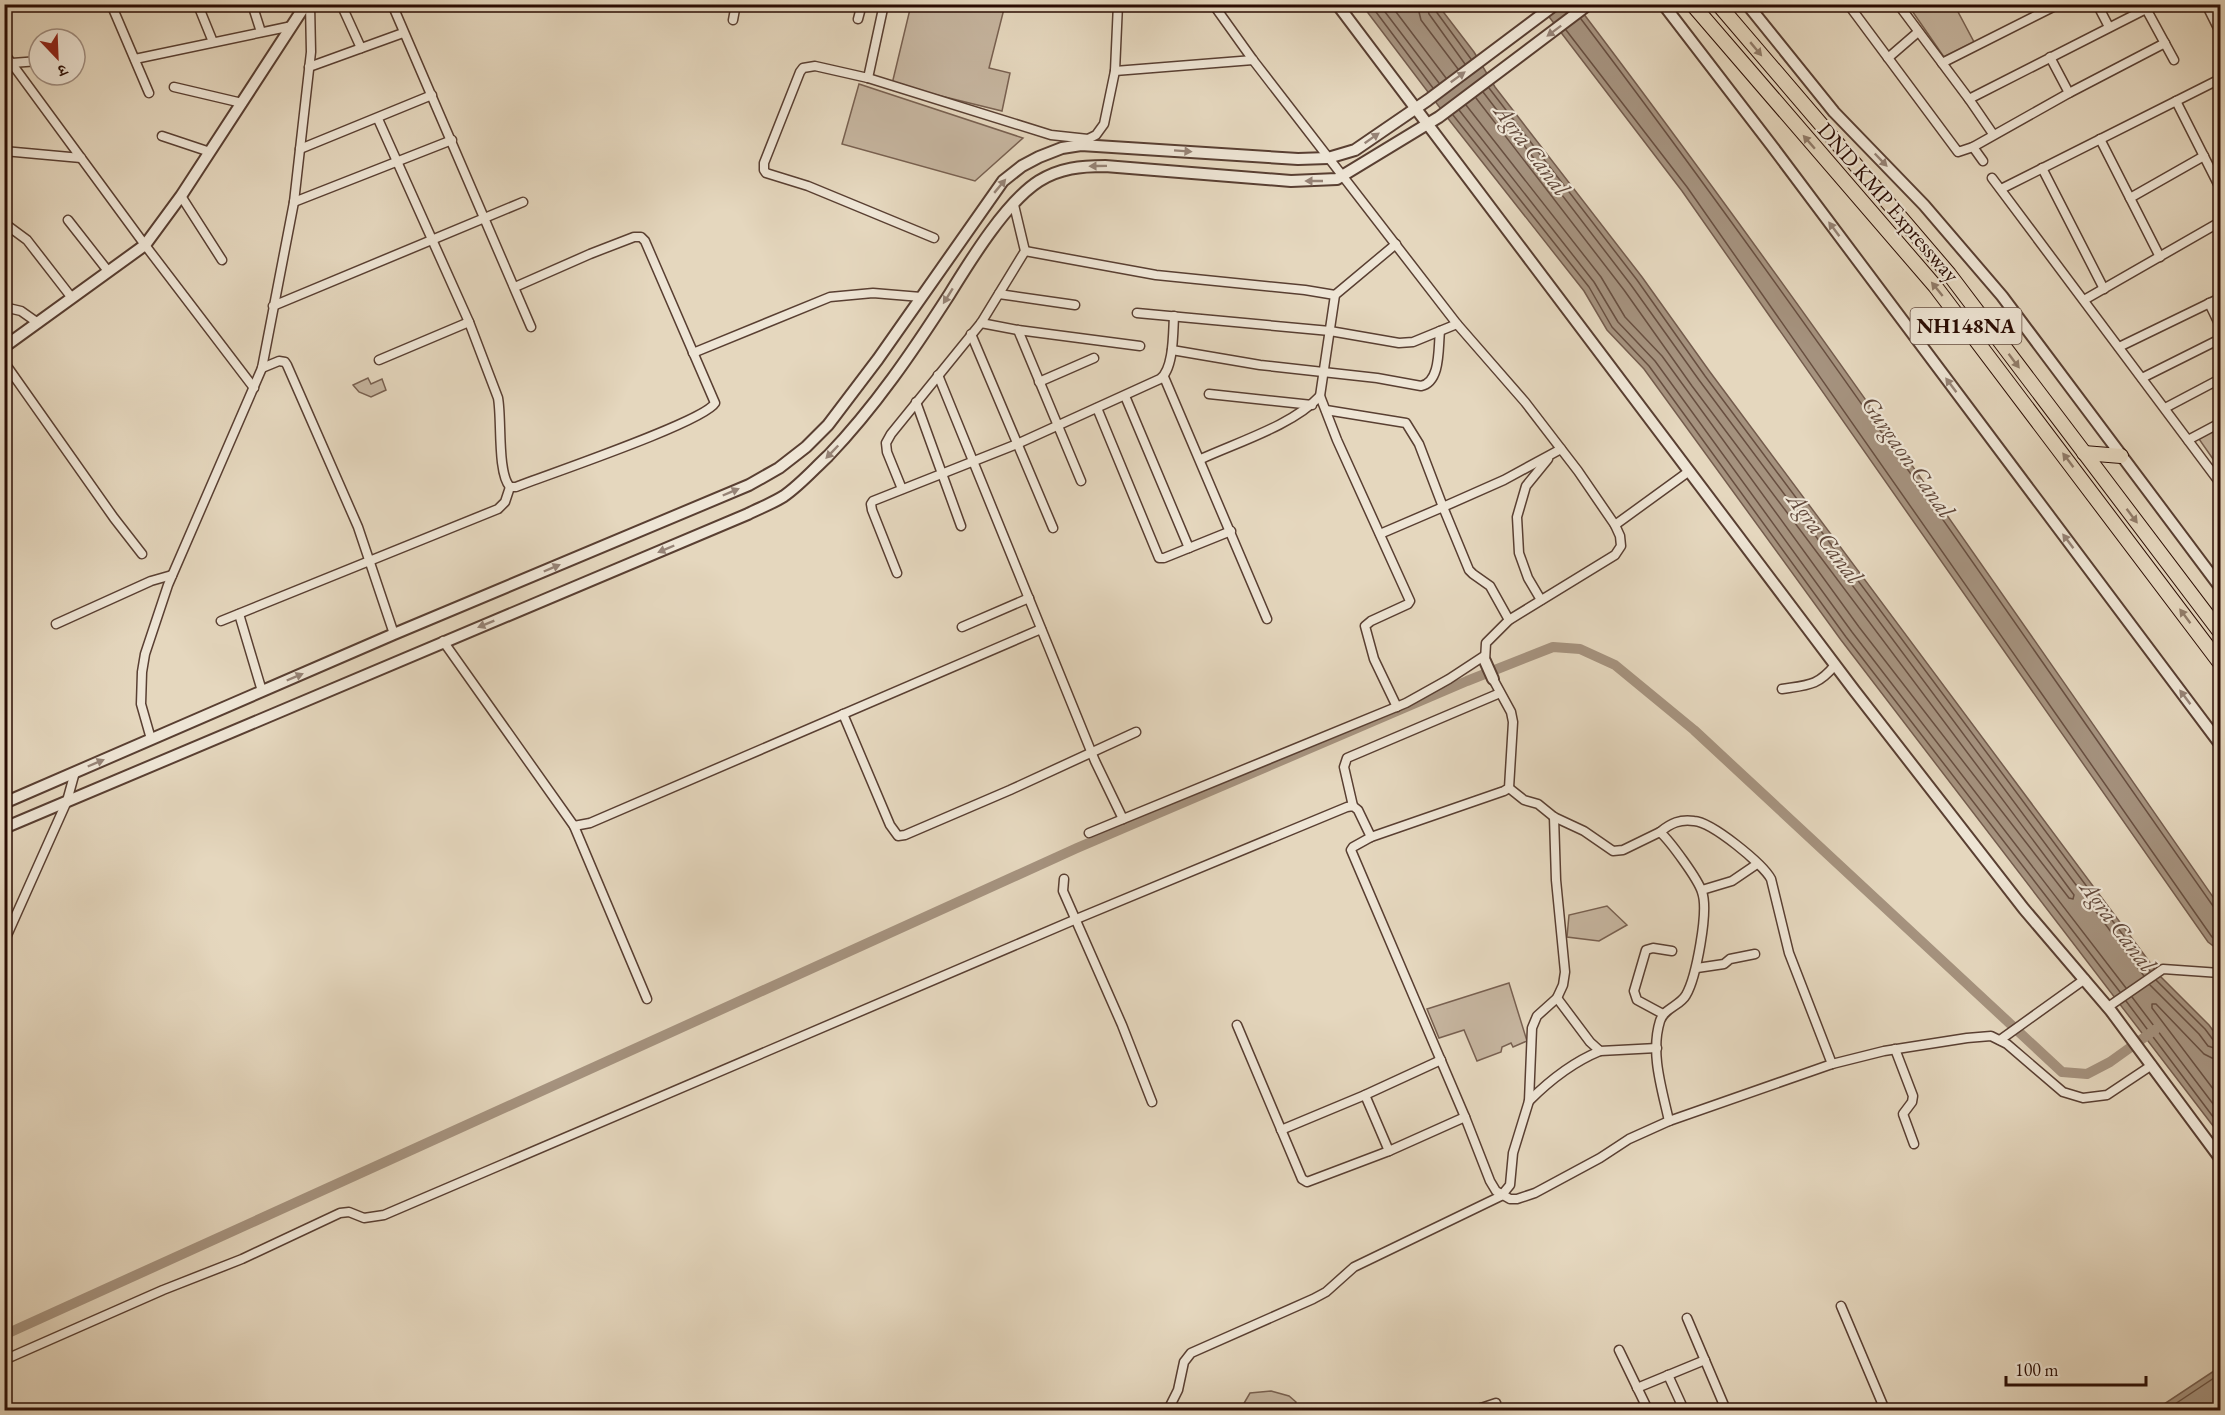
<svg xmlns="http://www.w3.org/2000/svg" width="2225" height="1415" font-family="'EB Garamond','Noto Serif Devanagari',serif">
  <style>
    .green { fill: #c5b49e; stroke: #786050; stroke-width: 1.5 }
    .water { fill: #a5927e; stroke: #745c4d; stroke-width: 1.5 }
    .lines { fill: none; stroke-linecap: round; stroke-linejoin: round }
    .shore { stroke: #684f40; stroke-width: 1.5 }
    .canal { stroke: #a5927e; stroke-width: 10 }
    .minor-casing { stroke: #593f32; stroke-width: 11 }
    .tertiary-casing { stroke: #593f32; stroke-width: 14 }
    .trunk-casing { stroke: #2a0c03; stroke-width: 16 }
    .minor { stroke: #eee5d5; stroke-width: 8 }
    .tertiary { stroke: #eee5d5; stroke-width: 10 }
    .trunk { stroke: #e5d7be; stroke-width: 14 }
    .oneway { fill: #968376 }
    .oneway2 { fill: #917c6a }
    .labels { text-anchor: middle; stroke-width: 4.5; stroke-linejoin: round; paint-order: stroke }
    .shield { fill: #eee5d5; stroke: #654d42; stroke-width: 1.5 }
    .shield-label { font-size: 21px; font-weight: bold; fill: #2a0c03 }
    .street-label { font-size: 22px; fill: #2a0c03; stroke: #eee5d5 }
    .water-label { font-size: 24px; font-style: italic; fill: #61483a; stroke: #eee5d5 }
  </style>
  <rect width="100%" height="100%" fill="#e5d7be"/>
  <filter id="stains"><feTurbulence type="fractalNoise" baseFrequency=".00333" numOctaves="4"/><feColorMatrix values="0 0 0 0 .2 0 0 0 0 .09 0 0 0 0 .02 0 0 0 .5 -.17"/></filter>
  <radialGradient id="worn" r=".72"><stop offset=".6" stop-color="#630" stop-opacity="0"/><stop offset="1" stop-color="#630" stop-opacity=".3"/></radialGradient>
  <g class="green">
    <path d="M911 5H1005L989 68 1010 73 1002 111 892 84Z"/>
    <path d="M1908 5H1962L1956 8 1974 42 1944 57Z"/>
    <path d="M859 84 1023 138 975 181 842 144Z"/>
    <path d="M368 378 371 384 382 379 386 390 371 397 359 392 353 385Z"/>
    <path d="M2220 427V469L2199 439Z"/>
    <path d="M1607 906 1627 925 1599 941 1567 937 1569 915Z"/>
    <path d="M1509 983 1527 1041 1513 1047 1511 1043 1502 1047 1501 1052 1477 1061 1464 1030 1439 1038 1427 1009Z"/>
    <path d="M1271 1391 1289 1396 1296 1402 1295 1410H1240L1250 1393Z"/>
  </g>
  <g class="water">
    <path d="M1362 5H1438L1474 52 1495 87 1642 277 1710 372 2160 976 2209 1025 2220 1040V1135L1841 640 1644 369 1607 330 1584 291 1450 121Z"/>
    <path d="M1540 5H1577C1800 299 2009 604 2220 907V951L2208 942 1682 191Z"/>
    <path d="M2220 1367V1410H2155Z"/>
  </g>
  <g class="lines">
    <g class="shore">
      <path d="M1370 4 1433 88"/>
      <path d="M1379 4 1439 83"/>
      <path d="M1390 4 1446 78"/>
      <path d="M1417 4 1421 20 1458 69"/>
      <path d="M1426 4 1429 14 1465 64"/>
      <path d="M1434 4 1435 10 1471 59"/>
      <path d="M1581 19C1800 308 2004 609 2213 906L2220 909"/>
      <path d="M1566 30 1687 187 2212 937 2220 943"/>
      <path d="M1489 88 1637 280 1705 376 2150 971"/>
      <path d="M1483 92 1631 285 1699 380 2144 976"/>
      <path d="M1466 105 1601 277 1625 317 1662 356 1859 627 2069 898 2073 899 2074 895 2057 872 1692 386 1624 290 1476 98"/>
      <path d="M1459 110 1594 282 1618 322 1655 361 1852 632 2126 988"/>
      <path d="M1453 115 1589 287 1612 327 1649 366 1846 637 2120 992"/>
      <path d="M2156 980 2205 1029 2214 1041 2220 1043"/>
      <path d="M2150 985 2199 1034 2208 1046 2220 1050"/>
      <path d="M2132 997 2220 1113"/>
      <path d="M2126 1001 2220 1126"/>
      <path d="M2220 1059 2212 1058 2204 1054 2156 1004H2152V1008L2220 1098"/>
      <path d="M2166 1410 2220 1374"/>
    </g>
    <path class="canal" d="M4 1335 1077 848 1467 681 1553 647 1580 649 1615 665 1694 730 2062 1072 2087 1074 2110 1062 2156 1029"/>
    <g class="minor-casing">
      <g id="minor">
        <path d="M111 4 149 93"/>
        <path d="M252 4 261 32"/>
        <path d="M341 4 361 48"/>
        <path d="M392 4 531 327"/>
        <path d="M1213 4 1253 60 1457 324 1525 402 1578 471 1615 525 1620 536 1621 546 1615 555 1509 620 1486 643 1485 661"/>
        <path d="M1848 4 1958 152 1973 147 2069 93 2165 43"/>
        <path d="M1898 4 1969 99 1993 134"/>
        <path d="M2097 4 2109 27"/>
        <path d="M2206 4 2220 32"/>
        <path d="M2144 5 2174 60"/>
        <path d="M200 10 213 42"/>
        <path d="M858 19 862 4"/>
        <path d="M733 20 736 4"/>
        <path d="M4 53 145 245 254 388"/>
        <path d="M2050 57 2069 93"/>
        <path d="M1888 58 1918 32"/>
        <path d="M135 59 292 26"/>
        <path d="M12 63 39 61"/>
        <path d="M1942 63 2059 4"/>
        <path d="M309 67 403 33"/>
        <path d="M1115 71 1253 60"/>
        <path d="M868 78 884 4"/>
        <path d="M174 87 242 103"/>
        <path d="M1969 99 2146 9"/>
        <path d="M2176 101 2220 188"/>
        <path d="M378 119 469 322 498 398C502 419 497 473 510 487H516C546 475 704 422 715 403L645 241 641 237H634L590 254 515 287"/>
        <path d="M162 136 210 152"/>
        <path d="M2100 139 2160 257"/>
        <path d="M1973 147 1983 161"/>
        <path d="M300 149 432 95"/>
        <path d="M4 151 81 158"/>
        <path d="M2042 168 2104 289"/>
        <path d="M1992 178 2220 483"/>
        <path d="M2001 189 2220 79"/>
        <path d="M181 196 222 260"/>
        <path d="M2130 198 2204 156"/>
        <path d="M294 202 452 140"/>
        <path d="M68 220 108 271"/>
        <path d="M4 223 27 240 72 298"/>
        <path d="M934 238 808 186 766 173 764 170V163L800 72 803 68 815 66 868 78 1051 135 1088 139 1096 135 1104 124 1115 71 1118 4"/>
        <path d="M1396 244 1335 295 1320 396 1337 440 1410 601 1408 604 1371 621 1365 626 1374 659 1397 707"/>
        <path d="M1025 251 1156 275 1305 290 1335 295"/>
        <path d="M999 294 1075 305"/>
        <path d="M2084 300 2220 222"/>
        <path d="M2209 303 2220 326"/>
        <path d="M273 306 523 202"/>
        <path d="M4 307 21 311 38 323"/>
        <path d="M1137 313 1330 331 1399 343 1413 342 1457 324"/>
        <path d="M981 323 1018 330 1140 346"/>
        <path d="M1018 330 1081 481"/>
        <path d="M971 334 1053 528"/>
        <path d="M2119 347 2220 298"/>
        <path d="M1172 350 1260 365 1377 378 1421 386C1441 382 1438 348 1440 331"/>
        <path d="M693 353 830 297 873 293 921 297"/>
        <path d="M379 360 469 322"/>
        <path d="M4 362 114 518 142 554"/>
        <path d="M262 368 279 361 285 362 287 365 358 527 394 634"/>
        <path d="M938 375 1095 761 1123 819"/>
        <path d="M1164 377 1267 619"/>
        <path d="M2142 378 2220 339"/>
        <path d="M1039 382 1094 358"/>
        <path d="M1209 394 1312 405"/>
        <path d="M1125 396 1189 548"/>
        <path d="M916 402 961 526"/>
        <path d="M1097 408 1159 558H1164L1231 531"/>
        <path d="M2165 408 2220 379"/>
        <path d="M1326 410 1406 423 1419 444 1443 507 1504 480 1561 449"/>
        <path d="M2188 440 2220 423"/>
        <path d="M1201 459C1238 442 1293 425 1320 396"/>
        <path d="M902 489 887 452 886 443 891 434 981 323 1025 251 1014 205"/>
        <path d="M1615 525 1688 472"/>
        <path d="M1380 534 1443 507 1469 570 1473 574 1490 586 1509 620"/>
        <path d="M897 573 872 510 871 504 873 501 1017 444 1160 379C1174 369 1173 332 1174 316"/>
        <path d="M1541 600 1528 578 1519 553 1517 517 1526 486 1548 459"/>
        <path d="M239 614 262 691"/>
        <path d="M221 621 498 509 505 502 510 487"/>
        <path d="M56 624 151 581 172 575"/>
        <path d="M962 627 1029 598"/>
        <path d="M443 641 574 826 590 823 1041 629"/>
        <path d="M1493 679 1511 712 1513 722 1509 788 1504 791 1371 837 1353 847 1351 850 1465 1117 1490 1181 1496 1191 1510 1199H1517L1535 1193 1600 1158 1629 1139 1669 1121 1832 1064 1884 1051 1967 1038 1991 1036 2007 1044 2063 1092 2083 1098 2107 1095 2152 1065"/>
        <path d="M1782 689C1808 685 1818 686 1835 665"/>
        <path d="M843 714 890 825 898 836 905 835 1010 790 1136 732"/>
        <path d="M151 739 141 704 142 672 145 654 168 585 262 368 294 202 311 52 310 4"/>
        <path d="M1509 788 1524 800 1538 804 1554 817 1584 831 1613 851 1623 850 1660 832C1670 841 1698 879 1702 892 1709 911 1696 978 1686 995 1680 1006 1664 1008 1660 1021 1650 1053 1662 1089 1669 1121"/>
        <path d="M1353 806 1344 767 1347 758 1500 693"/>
        <path d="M574 826 647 999"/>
        <path d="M1660 832C1671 823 1680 819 1694 821 1712 822 1763 864 1771 879L1789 953 1832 1064"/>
        <path d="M1089 833 1406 703 1449 679 1484 656"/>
        <path d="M1064 879 1063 891 1122 1025 1152 1102"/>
        <path d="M1702 890 1732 881 1757 864"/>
        <path d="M4 942 67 801 75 772"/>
        <path d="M1697 968 1724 964 1730 959 1755 954"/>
        <path d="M1557 998 1590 1042 1600 1051 1657 1048"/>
        <path d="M2108 1007 2163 969 2220 973"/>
        <path d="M1663 1014 1637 1000 1634 991 1646 950 1653 948 1672 951"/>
        <path d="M1237 1025 1302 1179 1307 1182 1389 1151 1465 1117"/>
        <path d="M2000 1040 2085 979"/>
        <path d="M1895 1049 1913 1096 1912 1102 1903 1114 1914 1144"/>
        <path d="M1365 1095 1389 1151"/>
        <path d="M1529 1101C1550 1080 1573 1062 1600 1051"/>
        <path d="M1281 1130 1365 1095 1441 1060"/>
        <path d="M1841 1306 1885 1410"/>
        <path d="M1687 1318 1726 1410"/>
        <path d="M1619 1350 1648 1410"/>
        <path d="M4 1360 163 1290 242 1259 340 1213 349 1212 364 1218 384 1215 1074 920 1347 807 1353 806 1358 810 1371 837"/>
        <path d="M1668 1375 1684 1410"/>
        <path d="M1637 1388 1705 1360"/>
        <path d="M1168 1410 1178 1390 1184 1362 1191 1353 1313 1299 1326 1292 1354 1267 1501 1196 1510 1185 1513 1153 1529 1101 1532 1028 1537 1016 1557 998 1563 985 1565 972 1556 880 1554 817"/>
        <path d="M1475 1410 1496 1403"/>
      </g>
    </g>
    <g class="tertiary-casing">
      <g id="tertiary">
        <path d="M1337 4 1854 690 2024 909 2111 1011 2220 1158"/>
        <path d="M1663 4 1772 146 2220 744"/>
        <path d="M1747 4 1834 112 1924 205 2002 296 2220 587"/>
        <path d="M4 347 145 245 181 196 306 4"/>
        <path d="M1485 661 1493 679"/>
        <path d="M4 803 394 634 749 485 779 468 806 447 828 425 878 359 1003 181 1022 166 1039 157 1062 148 1081 145 1298 159 1328 158 1355 150 1428 100 1556 4"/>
        <path d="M4 828 748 514C760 508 773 503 784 496 800 485 814 469 828 456 875 407 913 351 949 295 970 261 1006 202 1039 181 1060 168 1081 166 1105 166L1291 181 1337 179 1439 117 1589 4"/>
      </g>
    </g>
    <g class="trunk-casing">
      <g id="trunk">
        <path d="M1692 4 1935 286 2220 663"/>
        <path d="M1718 4 1949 274 2220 632"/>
        <path d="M2084 453 2121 456"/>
      </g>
    </g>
    <use href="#minor" class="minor"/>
    <use href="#tertiary" class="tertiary"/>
    <use href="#trunk" class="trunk"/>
  </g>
  <defs><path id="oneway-solid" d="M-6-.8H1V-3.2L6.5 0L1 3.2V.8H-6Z" transform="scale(1.5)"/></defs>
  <g class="oneway">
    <use href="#oneway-solid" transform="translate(1554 31) rotate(143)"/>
    <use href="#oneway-solid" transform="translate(1458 77) rotate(-36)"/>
    <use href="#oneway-solid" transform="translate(1372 138) rotate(-35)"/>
    <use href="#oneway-solid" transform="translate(1183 151) rotate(4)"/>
    <use href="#oneway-solid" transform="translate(1881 160) rotate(46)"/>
    <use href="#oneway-solid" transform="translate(1098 166) rotate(179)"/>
    <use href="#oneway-solid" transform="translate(1314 181) rotate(180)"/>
    <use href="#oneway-solid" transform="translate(1000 186) rotate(-50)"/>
    <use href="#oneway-solid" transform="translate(1834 229) rotate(-127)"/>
    <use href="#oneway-solid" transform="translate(948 296) rotate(122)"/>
    <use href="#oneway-solid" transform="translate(1951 385) rotate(-127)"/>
    <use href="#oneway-solid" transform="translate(832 452) rotate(134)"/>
    <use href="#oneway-solid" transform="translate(731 492) rotate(-23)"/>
    <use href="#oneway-solid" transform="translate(2068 541) rotate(-127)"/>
    <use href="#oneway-solid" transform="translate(666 549) rotate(157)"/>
    <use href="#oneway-solid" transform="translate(552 568) rotate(-23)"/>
    <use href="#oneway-solid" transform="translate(486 624) rotate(158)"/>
    <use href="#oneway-solid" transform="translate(295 677) rotate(-23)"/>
    <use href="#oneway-solid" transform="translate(2185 697) rotate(-127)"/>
    <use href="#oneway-solid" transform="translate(96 763) rotate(-23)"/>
  </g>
  <g class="oneway2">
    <use href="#oneway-solid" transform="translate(1756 49) rotate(50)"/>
    <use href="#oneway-solid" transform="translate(1809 142) rotate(-131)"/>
    <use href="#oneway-solid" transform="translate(1937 289) rotate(-129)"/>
    <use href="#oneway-solid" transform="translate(2014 361) rotate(53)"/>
    <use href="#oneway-solid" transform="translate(2068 460) rotate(-127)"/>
    <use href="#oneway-solid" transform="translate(2132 516) rotate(53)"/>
    <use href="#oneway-solid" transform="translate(2185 616) rotate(-127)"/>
  </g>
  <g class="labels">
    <rect class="shield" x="1910.5" y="308" width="111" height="36" rx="4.5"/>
    <g class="shield-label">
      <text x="1966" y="333">NH148NA</text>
    </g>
    <g class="street-label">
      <text transform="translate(1889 202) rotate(49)" y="8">DND KMP Expressway</text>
    </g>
    <g class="water-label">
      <text transform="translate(1532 150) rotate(53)" y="8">Agra Canal</text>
      <text transform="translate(1908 457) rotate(55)" y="8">Gurgaon Canal</text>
      <text transform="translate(1825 538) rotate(53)" y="8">Agra Canal</text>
      <text transform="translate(2118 926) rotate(53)" y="8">Agra Canal</text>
    </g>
  </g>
  <rect width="2225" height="1415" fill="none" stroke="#e5d7be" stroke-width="24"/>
  <rect x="6" y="6" width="2213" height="1403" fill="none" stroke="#2a0c03" stroke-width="3"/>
  <rect x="12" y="12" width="2201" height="1391" fill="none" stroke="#2a0c03" stroke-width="1.5"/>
  <g transform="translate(57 57) rotate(157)"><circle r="28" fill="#eee5d5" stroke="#a08e81" stroke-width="1.5"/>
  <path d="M0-4.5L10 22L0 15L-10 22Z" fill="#8f2418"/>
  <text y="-9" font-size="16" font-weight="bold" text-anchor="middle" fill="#2a0c03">उ</text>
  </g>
  <path d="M2006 1376v9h140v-9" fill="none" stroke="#2a0c03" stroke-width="3"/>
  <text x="2015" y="1376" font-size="18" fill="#2a0c03" stroke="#eee5d5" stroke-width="4.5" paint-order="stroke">100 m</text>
  <rect width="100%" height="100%" filter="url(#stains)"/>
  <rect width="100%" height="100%" fill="url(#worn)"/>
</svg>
